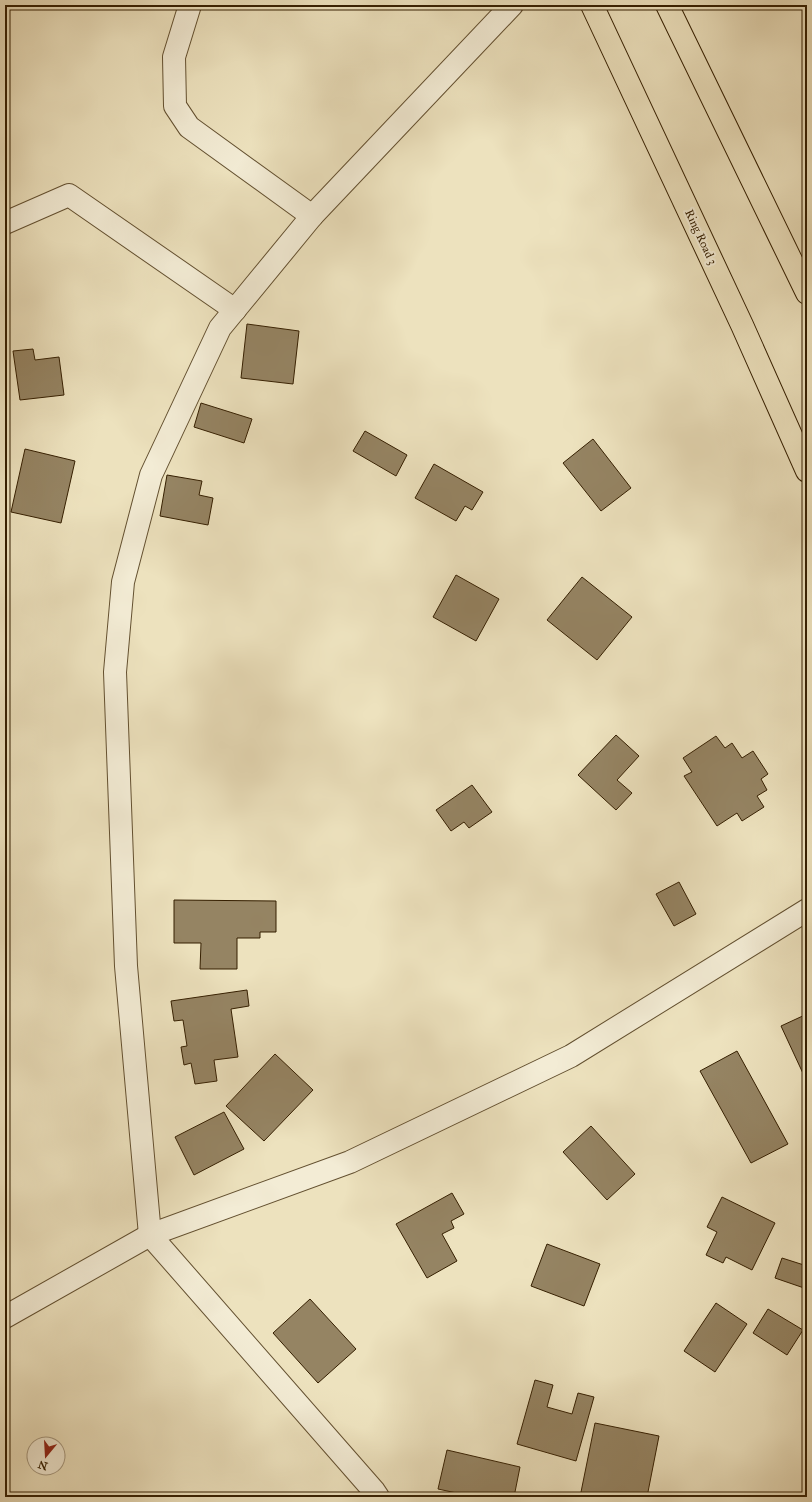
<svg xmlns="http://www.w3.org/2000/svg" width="812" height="1502" font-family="'IM FELL Great Primer',serif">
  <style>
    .building { fill: #958463; stroke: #351f01 }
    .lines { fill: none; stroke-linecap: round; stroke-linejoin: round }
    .minor-casing { stroke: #635030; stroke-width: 24 }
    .major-casing { stroke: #351f01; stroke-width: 24 }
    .minor { stroke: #f3ecd5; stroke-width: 22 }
    .major { stroke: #ede2be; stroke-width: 22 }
    .labels { text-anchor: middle; stroke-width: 4; stroke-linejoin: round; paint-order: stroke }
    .street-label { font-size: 12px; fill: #351f01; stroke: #f3ecd5 }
  </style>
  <rect width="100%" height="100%" fill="#ede2be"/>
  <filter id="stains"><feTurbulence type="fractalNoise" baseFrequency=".005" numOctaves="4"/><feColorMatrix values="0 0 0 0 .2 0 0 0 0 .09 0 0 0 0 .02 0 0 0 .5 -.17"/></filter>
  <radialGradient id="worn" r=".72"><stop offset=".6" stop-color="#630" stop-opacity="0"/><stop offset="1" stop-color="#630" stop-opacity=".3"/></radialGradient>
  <g class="building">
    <path d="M247 324 299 331 293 384 241 378Z"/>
    <path d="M33 349 35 360 59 357 64 395 20 400 13 351Z"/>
    <path d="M201 403 252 419 244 443 194 427Z"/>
    <path d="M365 431 407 455 396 476 353 451Z"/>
    <path d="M593 439 631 488 601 511 563 463Z"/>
    <path d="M25 449 75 461 61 523 11 512Z"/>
    <path d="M434 464 483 492 472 510 465 506 456 521 415 498Z"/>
    <path d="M167 475 202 481 199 495 213 498 208 525 160 516Z"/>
    <path d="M456 575 499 599 476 641 433 617Z"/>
    <path d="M582 577 632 617 597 660 547 620Z"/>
    <path d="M616 735 639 756 617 780 632 793 616 810 578 775Z"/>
    <path d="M716 736 725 748 732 743 742 758 753 751 768 774 761 779 767 790 757 796 764 807 742 821 737 813 717 826 684 776 692 772 683 758Z"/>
    <path d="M472 785 492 812 469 828 464 822 451 831 436 810Z"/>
    <path d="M679 882 696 914 674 926 656 894Z"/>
    <path d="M174 900 276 901V932H260V938H237V969H200L201 943H174Z"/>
    <path d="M247 990 249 1006 231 1009 238 1057 214 1060 217 1081 195 1084 191 1063 184 1065 181 1047 187 1046 183 1020 174 1021 171 1001Z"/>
    <path d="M807 1014V1082L781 1026Z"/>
    <path d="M737 1051 788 1144 751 1163 700 1071Z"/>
    <path d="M275 1054 313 1090 264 1141 226 1106Z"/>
    <path d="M224 1112 244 1149 194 1175 175 1137Z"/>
    <path d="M591 1126 635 1174 607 1200 563 1152Z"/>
    <path d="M452 1193 464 1214 451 1221 454 1228 442 1234 457 1261 427 1278 396 1224Z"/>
    <path d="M722 1197 775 1223 752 1270 726 1257 723 1263 706 1255 717 1232 707 1227Z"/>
    <path d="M547 1244 600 1264 584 1306 531 1286Z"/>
    <path d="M782 1258 807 1266V1289L775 1278Z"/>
    <path d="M310 1299 356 1349 318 1383 273 1333Z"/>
    <path d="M716 1303 747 1324 715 1372 684 1351Z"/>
    <path d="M768 1309 803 1330 787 1355 753 1333Z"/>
    <path d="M535 1380 553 1385 547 1407 572 1414 578 1393 594 1397 576 1461 517 1444Z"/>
    <path d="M595 1423 659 1436 647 1497H580Z"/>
    <path d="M447 1450 520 1467 514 1497H475L438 1489Z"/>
  </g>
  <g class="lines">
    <g class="minor-casing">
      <g id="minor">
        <path d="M190 5 174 57 175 106 189 127 312 216"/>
        <path d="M5 223 69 195 235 310"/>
        <path d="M5 1317 150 1235 350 1162 571 1056 807 910"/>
        <path d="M378 1497 374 1491 150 1235 126 966 115 672 123 582 151 475 220 328 312 216 512 5"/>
      </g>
    </g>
    <g class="major-casing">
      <g id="major">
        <path d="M592 5 742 325 807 471"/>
        <path d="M667 5 807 293"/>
      </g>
    </g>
    <use href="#minor" class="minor"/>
    <use href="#major" class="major"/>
  </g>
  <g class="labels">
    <g class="street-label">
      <text transform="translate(701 237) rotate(65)" y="4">Ring Road 3</text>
    </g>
  </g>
  <rect width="812" height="1502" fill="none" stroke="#ede2be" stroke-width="20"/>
  <rect x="6" y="6" width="800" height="1490" fill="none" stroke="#351f01" stroke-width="2"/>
  <rect x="10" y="10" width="792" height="1482" fill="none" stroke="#351f01"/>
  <g transform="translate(46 1456) rotate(198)"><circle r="19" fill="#f3ecd5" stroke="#a79a80"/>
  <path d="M0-3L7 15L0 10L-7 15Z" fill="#8f2418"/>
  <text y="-6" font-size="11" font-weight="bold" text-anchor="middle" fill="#351f01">N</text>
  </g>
  <rect width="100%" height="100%" filter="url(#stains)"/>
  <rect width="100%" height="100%" fill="url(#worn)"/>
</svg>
